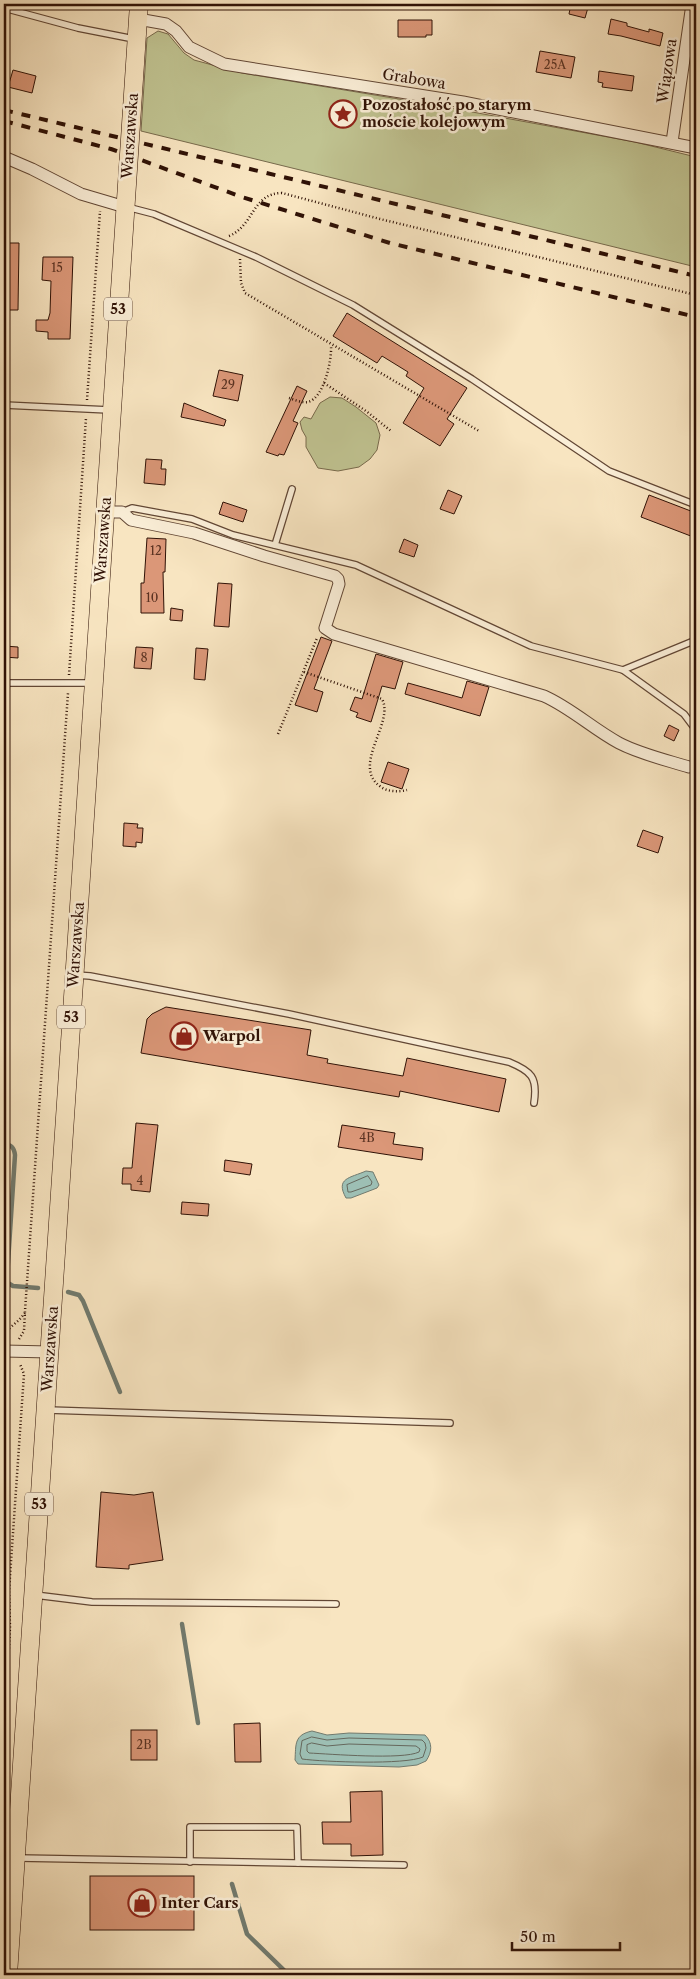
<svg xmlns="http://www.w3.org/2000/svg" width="700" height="1979" font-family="'Libre Caslon Text',serif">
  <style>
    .green { fill: #c0c391; stroke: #786a4c }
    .water { fill: #9dbfb4; stroke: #717a6e }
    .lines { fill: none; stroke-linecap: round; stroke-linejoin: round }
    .shore { stroke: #66685d; stroke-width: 1 }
    .stream { stroke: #717a6e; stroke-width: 4.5 }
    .building { fill: #db9778; stroke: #301206 }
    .lane-casing { stroke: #624735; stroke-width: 8 }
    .street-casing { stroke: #624735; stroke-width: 13 }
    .primary-casing { stroke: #301206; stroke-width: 19 }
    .path { stroke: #301206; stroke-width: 2.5; stroke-dasharray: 1 2.5; stroke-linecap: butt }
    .lane { stroke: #faeed7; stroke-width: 5.5 }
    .street { stroke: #faeed7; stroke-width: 11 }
    .primary { stroke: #f8e5c1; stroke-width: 18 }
    .rail { stroke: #301206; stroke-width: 4; stroke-dasharray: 9 9; stroke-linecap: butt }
    .labels { text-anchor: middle; stroke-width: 5; stroke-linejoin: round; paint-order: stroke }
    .number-label { font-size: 12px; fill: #5b3322 }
    .shield { fill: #faeed7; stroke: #6d5445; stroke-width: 1 }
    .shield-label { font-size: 14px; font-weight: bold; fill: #301206 }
    .street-label { font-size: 15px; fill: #301206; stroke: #faeed7 }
    .poi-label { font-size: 15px; font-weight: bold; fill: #301206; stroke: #faeed7; text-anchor: start }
  </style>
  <rect width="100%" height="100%" fill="#f8e5c1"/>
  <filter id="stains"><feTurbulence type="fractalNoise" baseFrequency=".004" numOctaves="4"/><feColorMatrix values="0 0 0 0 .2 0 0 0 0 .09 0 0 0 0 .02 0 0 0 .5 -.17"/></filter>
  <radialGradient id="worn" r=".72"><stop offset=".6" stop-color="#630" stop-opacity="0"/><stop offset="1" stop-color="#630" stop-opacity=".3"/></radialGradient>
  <g class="green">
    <path d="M158 31 168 34 184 53 194 60 242 73 429 104 635 142 696 157V267L141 131 147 38Z"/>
    <path d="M330 397 342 398 356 407 376 423 380 435 377 450 370 459 359 467 338 471 318 468 306 447V437L302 430 300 422 304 417 311 419 320 403Z"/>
  </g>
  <g class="water">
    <path d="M366 1171 373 1172 379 1185 377 1188 351 1198H346C335 1178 350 1178 366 1171Z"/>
    <path d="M312 1731 327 1735 349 1733 425 1735C433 1743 432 1752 426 1761L417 1765 399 1767 298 1764 295 1760C296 1744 294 1735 312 1731Z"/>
  </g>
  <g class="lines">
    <g class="shore">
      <path d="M368 1176 372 1182 371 1185 351 1192H348L347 1185Z"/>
      <path d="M312 1737 327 1740 349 1738 422 1740 425 1743 426 1748 423 1757C405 1765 324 1762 302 1759L300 1754 302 1741Z"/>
      <path d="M312 1743 327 1746 349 1744 416 1746 420 1749 419 1752C403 1760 330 1754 309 1753L307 1751V1745Z"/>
    </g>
    <g class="stream">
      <path d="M4 1144C11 1145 14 1147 15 1155L7 1278 8 1283 13 1286 38 1288"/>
      <path d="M68 1292 79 1295 83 1301 120 1392"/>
      <path d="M182 1624 198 1723"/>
      <path d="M232 1884 247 1934 289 1975"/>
    </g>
  </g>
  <g class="building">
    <path d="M571 4H589L585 18 569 14Z"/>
    <path d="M611 19 627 23V26L649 32V29L663 33 660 46 621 36 608 34Z"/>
    <path d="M398 20H432V35H426V37H398Z"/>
    <path d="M540 51 575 57 571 78 536 72Z"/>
    <path d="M13 70 36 76 32 93 8 87Z"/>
    <path d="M599 71 634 76 632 91 602 87 603 83 598 82Z"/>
    <path d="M4 243H19L18 310H4Z"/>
    <path d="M43 257H73L70 339H48V332L36 331V320H48L50 313 51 281 42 280Z"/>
    <path d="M347 313 467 388 447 419 454 424 440 446 403 423 424 388 406 376 408 372 382 356 377 363 333 336Z"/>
    <path d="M219 370 243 375 238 401 213 396Z"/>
    <path d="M297 386 307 391 293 421 298 423 284 455 279 454 278 456 266 452Z"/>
    <path d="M184 403 226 420 224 426 181 417Z"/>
    <path d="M146 459 162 460 161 469H166L165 485 144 483Z"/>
    <path d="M448 490 462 496 454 514 440 509Z"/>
    <path d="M649 495 696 513V538L641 517Z"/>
    <path d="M223 502 247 510 243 522 219 514Z"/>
    <path d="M147 538 166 539 165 572H163L164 613H141V583H144Z"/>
    <path d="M404 539 418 545 414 557 399 552Z"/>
    <path d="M218 583 232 584 229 627 214 626Z"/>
    <path d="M171 608 183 610 182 621 170 620Z"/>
    <path d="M321 637 332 641 314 689 323 692 317 712 295 705Z"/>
    <path d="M4 646 18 647V658L4 657Z"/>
    <path d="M136 647 153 648 151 669 134 668Z"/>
    <path d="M196 648 208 649 205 680 194 679Z"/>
    <path d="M376 654 403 662 395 689 382 686 371 722 356 717 358 713 350 710 355 697 362 699Z"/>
    <path d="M467 681 489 687 480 716 405 694 408 683 462 698Z"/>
    <path d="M669 725 679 730 674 741 664 736Z"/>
    <path d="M388 762 409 769 402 789 381 782Z"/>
    <path d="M124 823 138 824 137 828H143L142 843 136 842V847L123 846Z"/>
    <path d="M643 830 663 837 658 853 637 846Z"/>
    <path d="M166 1007 311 1030 307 1055 328 1059 327 1063 403 1076 407 1058 506 1079 499 1112 400 1091 399 1097 141 1053 147 1019 152 1014Z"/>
    <path d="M136 1123 158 1125 150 1192 131 1190V1184H122L123 1168H132Z"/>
    <path d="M342 1125 395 1133 393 1144 423 1148 422 1160 338 1147Z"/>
    <path d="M225 1160 252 1164 250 1175 224 1171Z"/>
    <path d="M182 1202 209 1204 208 1216 181 1214Z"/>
    <path d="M101 1492 134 1495 153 1492 163 1560 129 1565V1569L96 1567Z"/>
    <path d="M260 1723 261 1762H235L234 1724Z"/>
    <rect x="131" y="1730" width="26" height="30"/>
    <path d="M382 1791 383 1855 351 1856V1844H323L322 1822H351L350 1792Z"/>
    <rect x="90" y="1876" width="104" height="54"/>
  </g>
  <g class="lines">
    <g class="lane-casing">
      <g id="lane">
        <path d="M4 8 78 28 134 39"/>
        <path d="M127 207 154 214 256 257 353 305 472 379 609 471 696 505"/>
        <path d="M4 405 109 410"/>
        <path d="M122 512 132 508 192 519 233 535 356 565 531 646 623 670 684 714 696 730"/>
        <path d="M275 545 292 489"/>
        <path d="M623 670 696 640"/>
        <path d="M4 683H92"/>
        <path d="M76 975 90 976 289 1014 509 1062C531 1071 538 1077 534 1103"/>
        <path d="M48 1410 450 1423"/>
        <path d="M35 1595 92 1602 336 1604"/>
        <path d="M18 1858 404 1865"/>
        <path d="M190 1862V1827H297L298 1863"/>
      </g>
    </g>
    <g class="street-casing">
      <g id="street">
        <path d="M138 19 166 24 176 31 189 47 224 64 463 102 696 148"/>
        <path d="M672 142 692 4"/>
        <path d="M4 157 32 169 81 194 125 207"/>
        <path d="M105 512H122L131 520 194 533 264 556 335 576 338 579 339 584 325 628 334 634 544 696C571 708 593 729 619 743 640 754 666 760 689 767"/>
        <path d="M4 1351 50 1352"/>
      </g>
    </g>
    <g class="primary-casing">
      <path id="primary" d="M8 1975 139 4"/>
    </g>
    <g class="path">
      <path d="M229 236C254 226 252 193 282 193L380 219 696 295"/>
      <path d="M240 259 241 283 245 293 479 431"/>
      <path d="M324 383 366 411 391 431"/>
      <path d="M289 398C295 400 302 403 308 402 324 398 332 360 331 346"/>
      <path d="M87 400 100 211"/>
      <path d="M304 672 382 699C395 723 350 766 381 787 388 792 399 792 407 790"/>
      <path d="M69 675 86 418"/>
      <path d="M278 734 317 638"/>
      <path d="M4 1333 19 1320 25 1313"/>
      <path d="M19 1339 24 1331 25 1311 68 693"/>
      <path d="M8 1666 10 1627 9 1591 24 1374 20 1364"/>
    </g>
    <use href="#lane" class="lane"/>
    <use href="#street" class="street"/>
    <use href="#primary" class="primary"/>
    <g class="rail">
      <path d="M4 110 696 276"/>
      <path d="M4 121 111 149 242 197 390 243 696 317"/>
    </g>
  </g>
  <defs>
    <g id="sight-ring" transform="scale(1.4375)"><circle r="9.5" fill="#faeed7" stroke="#8f2418" stroke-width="1.5"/><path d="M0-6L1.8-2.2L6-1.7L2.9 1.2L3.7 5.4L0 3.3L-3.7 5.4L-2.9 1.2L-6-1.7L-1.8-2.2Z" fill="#8f2418"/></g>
    <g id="shop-ring" transform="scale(1.4375)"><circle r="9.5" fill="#faeed7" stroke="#8f2418" stroke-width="1.5"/><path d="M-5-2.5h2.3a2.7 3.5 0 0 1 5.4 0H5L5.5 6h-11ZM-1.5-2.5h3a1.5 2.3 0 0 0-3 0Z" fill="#8f2418"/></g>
  </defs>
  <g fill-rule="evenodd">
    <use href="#sight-ring" x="343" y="114"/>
    <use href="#shop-ring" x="184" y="1036"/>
    <use href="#shop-ring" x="142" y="1903"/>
  </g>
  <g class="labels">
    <g class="number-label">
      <text x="555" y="69">25A</text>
      <text x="57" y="272">15</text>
      <text x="228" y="389">29</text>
      <text x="156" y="555">12</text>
      <text x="152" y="602">10</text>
      <text x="144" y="662">8</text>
      <text x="367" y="1142">4B</text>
      <text x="140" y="1185">4</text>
      <text x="144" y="1749">2B</text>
    </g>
    <g class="shield">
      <rect x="104" y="297.5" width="28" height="23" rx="4"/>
      <rect x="57" y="1005.5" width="28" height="23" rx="4"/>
      <rect x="25" y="1492.5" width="28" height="23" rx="4"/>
    </g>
    <g class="shield-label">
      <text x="118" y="314">53</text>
      <text x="71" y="1022">53</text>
      <text x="39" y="1509">53</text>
    </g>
    <g class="street-label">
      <text transform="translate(667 71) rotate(-82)" y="5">Wiązowa</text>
      <text transform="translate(414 79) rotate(9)" y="5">Grabowa</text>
      <text transform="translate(130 136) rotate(-86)" y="5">Warszawska</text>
      <text transform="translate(103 540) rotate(-86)" y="5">Warszawska</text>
      <text transform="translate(76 945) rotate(-86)" y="5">Warszawska</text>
      <text transform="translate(50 1349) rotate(-86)" y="5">Warszawska</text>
    </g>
    <g class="poi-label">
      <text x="362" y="110">Pozostałość po starym<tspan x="362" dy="17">moście kolejowym</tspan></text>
      <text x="203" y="1041">Warpol</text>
      <text x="161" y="1908">Inter Cars</text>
    </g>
  </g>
  <rect width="700" height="1979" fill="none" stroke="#f8e5c1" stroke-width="20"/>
  <rect x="5" y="5" width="690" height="1969" fill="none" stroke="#301206" stroke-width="2.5"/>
  <rect x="10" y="10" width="680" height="1959" fill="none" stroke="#301206"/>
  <path d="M512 1942v8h108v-8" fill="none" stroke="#301206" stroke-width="2.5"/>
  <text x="520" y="1942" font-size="15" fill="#301206" stroke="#faeed7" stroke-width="4" paint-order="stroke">50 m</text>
  <rect width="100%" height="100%" filter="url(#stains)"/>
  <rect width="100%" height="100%" fill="url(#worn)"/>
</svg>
